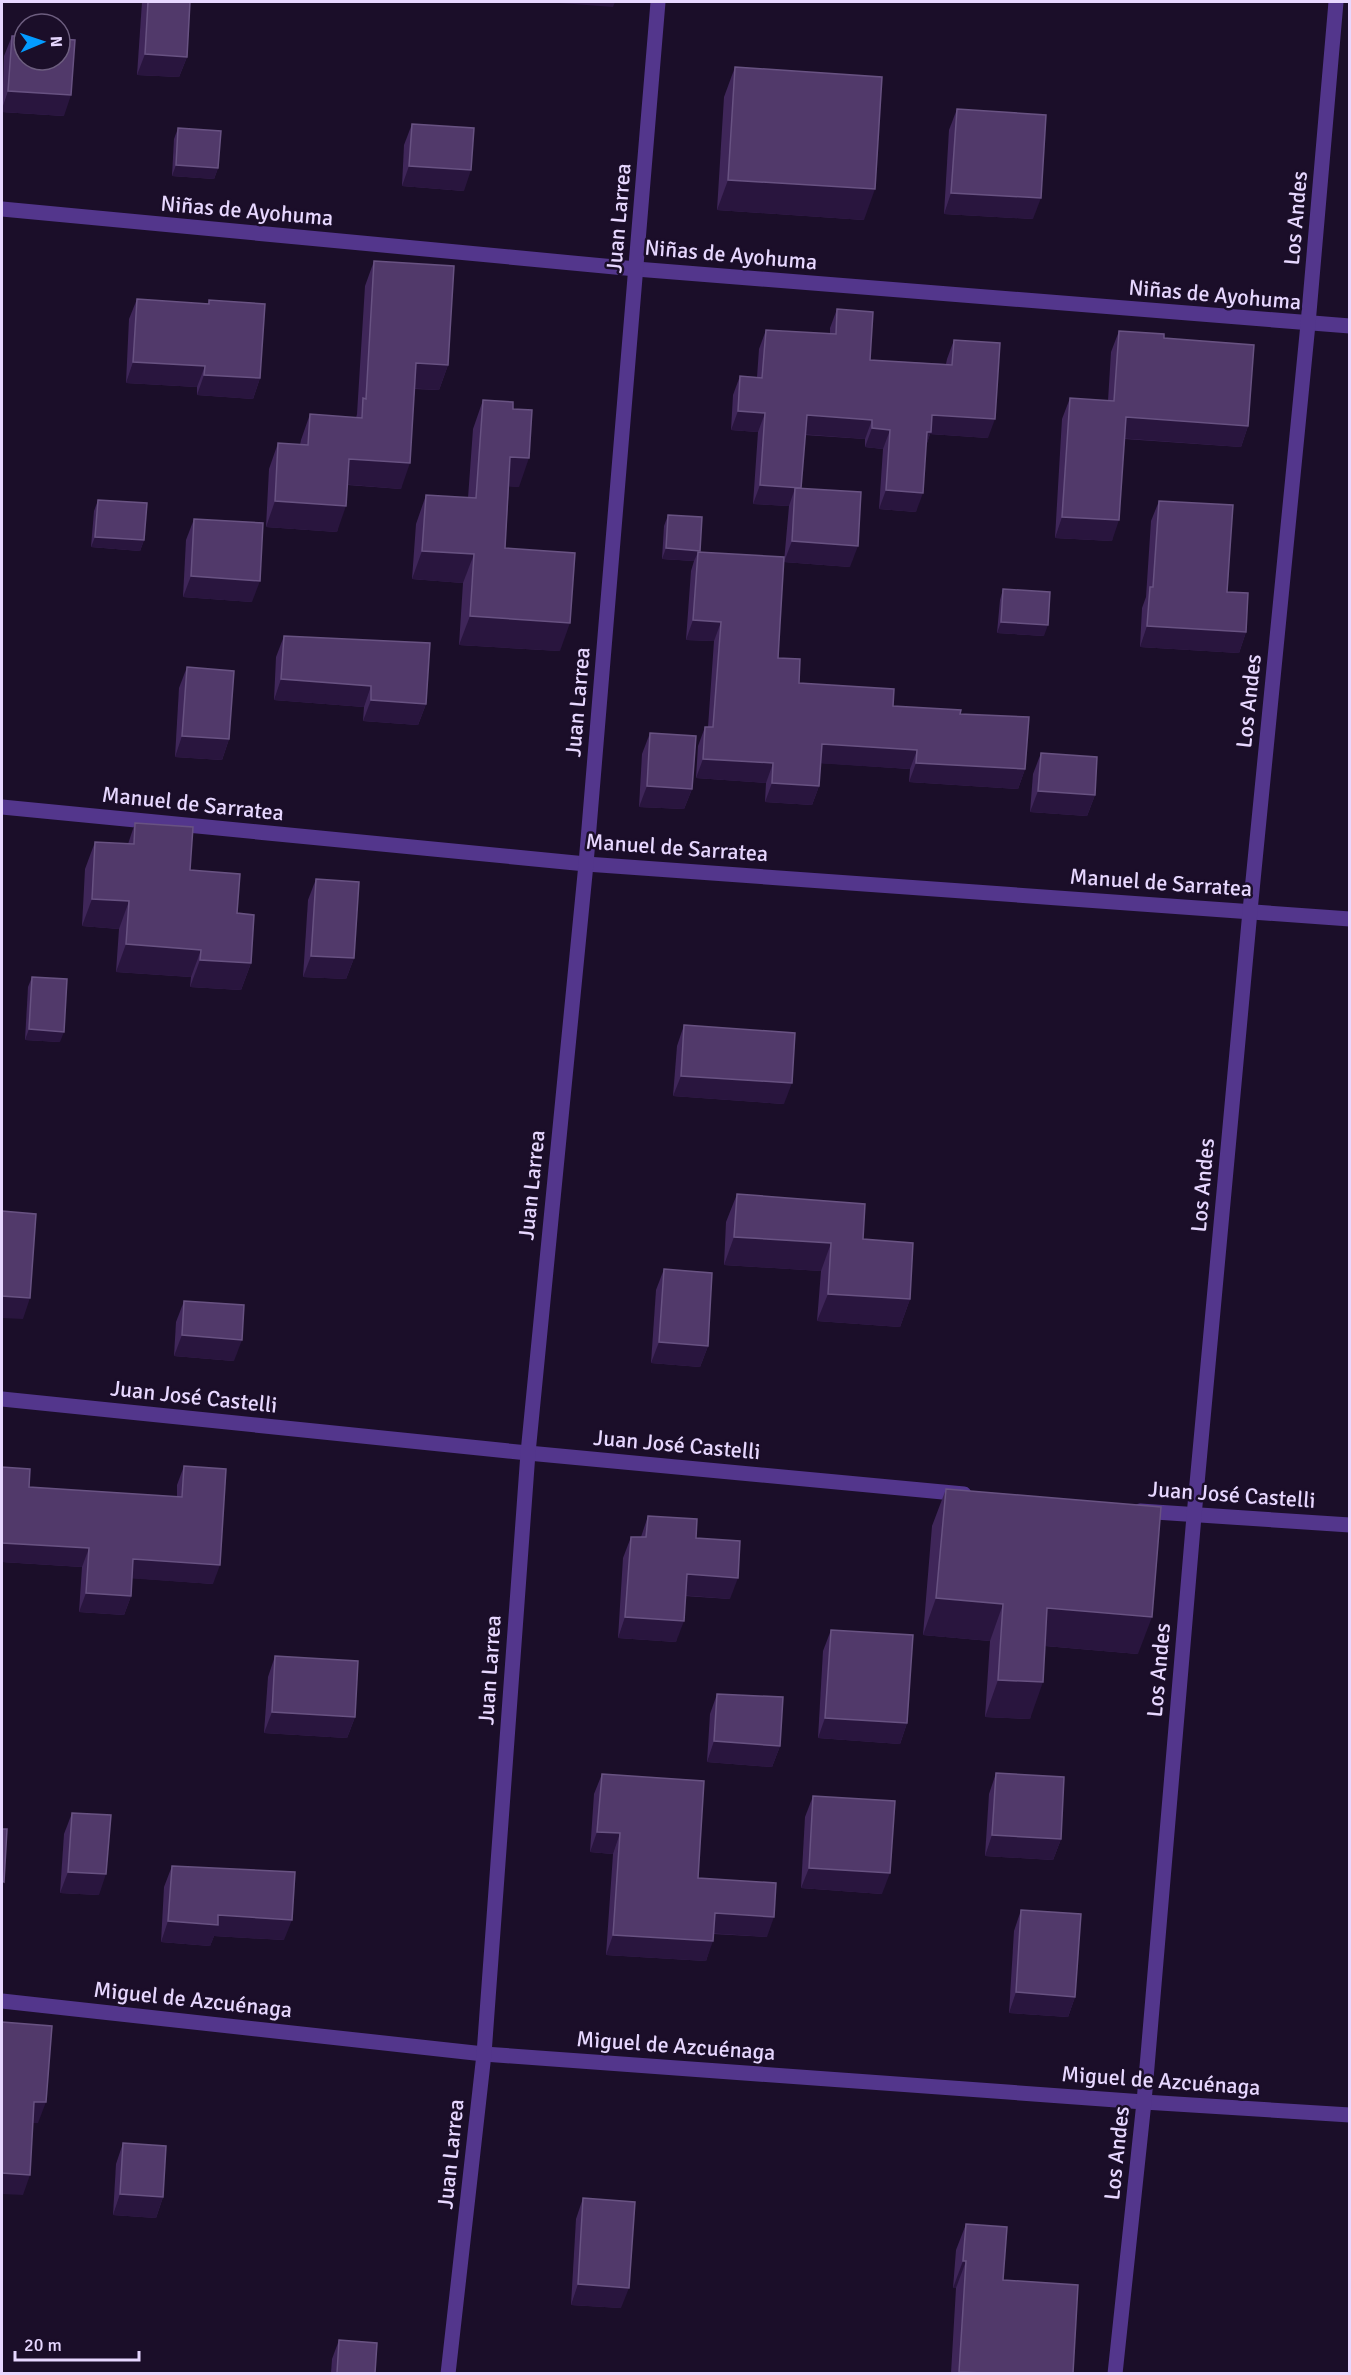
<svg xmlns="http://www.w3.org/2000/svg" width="1351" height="2375" font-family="Signika,sans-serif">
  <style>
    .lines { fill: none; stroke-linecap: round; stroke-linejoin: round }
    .minor { stroke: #53368c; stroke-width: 15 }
    .wall { fill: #3f2659 }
    .shaded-wall { fill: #29153e }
    .building { fill: #51396a; stroke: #685282; stroke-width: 1.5 }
    .labels { text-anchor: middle; stroke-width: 5; stroke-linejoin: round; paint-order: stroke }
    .street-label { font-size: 22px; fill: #e7d7ff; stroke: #1b0e29 }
  </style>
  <rect width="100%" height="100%" fill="#1b0e29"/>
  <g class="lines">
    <g class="minor">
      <path d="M2 209 636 269 1350 326"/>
      <path d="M2 807 586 864 1350 919"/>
      <path d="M2 1399 528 1453 964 1494"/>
      <path d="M1140 1511 1350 1525"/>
      <path d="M2 2001 484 2054 1144 2102 1350 2115"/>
      <path d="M448 2374 484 2054 528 1453 586 864 658 2"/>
      <path d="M1115 2374 1144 2102 1194 1516 1250 911 1308 324 1336 2"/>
    </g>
  </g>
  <g class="wall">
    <path d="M142 2H190L187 57 179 77 137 75Z"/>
    <path d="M12 36 64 116 2 112 4 56Z"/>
    <path d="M735 67 864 220 717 210 724 97Z"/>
    <path d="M957 109 1033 219 944 214 949 130Z"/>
    <path d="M412 124 464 191 402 186 404 145Z"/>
    <path d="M178 128 218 168 214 179 172 176 174 139Z"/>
    <path d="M374 261 448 365 439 390 415 389 401 489 348 485 337 532 266 527 269 469 278 443 300 445 301 440 310 414 356 418 357 414 365 286Z"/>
    <path d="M137 299 208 304 209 300 260 378 253 399 197 395V387L126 383 129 319Z"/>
    <path d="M837 309 870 360 946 364 947 359 954 340 988 438 930 434 926 446 916 512 879 509 883 449 865 447V439L805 435 801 488 850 567 784 562 789 506 753 504 758 432 731 430 733 395 740 376 757 377 759 349 766 330 830 334V328Z"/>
    <path d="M1119 331 1164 338 1248 426 1241 447 1125 439 1112 541 1055 538 1062 419 1070 398 1108 401 1111 352Z"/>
    <path d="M483 400 513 409 519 487 509 486 505 548 560 651 459 645 463 583 412 579 416 524 426 495 468 498 473 429Z"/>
    <path d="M98 500 144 540 140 551 91 547 94 511Z"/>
    <path d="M1159 501 1227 592 1246 632 1239 653 1140 647 1142 608 1146 597 1151 521Z"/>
    <path d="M668 515 699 552 778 658 799 683 893 706 960 714 1025 769 1018 789 909 782 910 769 821 763 819 786 812 805 765 802 766 783 696 778 698 746 705 727H708L714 641 686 640 691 571 694 561 662 559 664 526Z"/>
    <path d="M194 519 252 602 183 597 186 540Z"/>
    <path d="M1003 589 1044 636 997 633 1000 600Z"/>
    <path d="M284 636 426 704 418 725 363 721 364 707 274 700 276 657Z"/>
    <path d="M187 667 229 739 222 760 175 757 179 688Z"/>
    <path d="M650 733 692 789 684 809 639 807 642 754Z"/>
    <path d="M1041 753 1095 795 1087 816 1030 812 1033 774Z"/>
    <path d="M135 823 190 870 237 913 251 963 241 990 190 987 191 977 116 972 119 929 82 926 85 869 95 842 128 844Z"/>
    <path d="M316 879 354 958 346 979 303 977 308 900Z"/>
    <path d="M32 977 60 1042 25 1040 28 987Z"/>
    <path d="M684 1025 784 1104 673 1096 677 1046Z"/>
    <path d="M737 1194 863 1239 910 1299 900 1327 817 1321 821 1271 724 1265 726 1222Z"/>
    <path d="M664 1269 708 1346 700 1367 651 1363 656 1290Z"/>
    <path d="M184 1301 234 1361 174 1356 176 1322Z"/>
    <path d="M184 1466 213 1584 132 1578 131 1596 124 1615 79 1612 82 1567 2 1562V1467L29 1487 177 1497V1485Z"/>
    <path d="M946 1489 1138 1654 1045 1646 1030 1719 985 1717 990 1641 923 1635 932 1526Z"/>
    <path d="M648 1516 696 1538 730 1599 685 1596 676 1642 618 1638 623 1558 631 1537H641Z"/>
    <path d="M831 1630 907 1723 900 1744 818 1738 823 1651Z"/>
    <path d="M275 1656 355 1717 347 1738 264 1733 268 1677Z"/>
    <path d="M717 1694 780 1746 772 1767 707 1762 710 1714Z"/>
    <path d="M996 1773 1061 1839 1053 1860 985 1856 989 1794Z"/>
    <path d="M602 1774 698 1878 767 1937 714 1934 706 1961 606 1955 613 1854 590 1852 594 1794Z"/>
    <path d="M813 1796 882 1894 801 1888 805 1817Z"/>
    <path d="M72 1813 99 1895 60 1893 64 1834Z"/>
    <path d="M172 1866 284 1940 214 1936 210 1946 161 1942 164 1887Z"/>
    <path d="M1021 1910 1075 1997 1068 2017 1009 2013 1014 1931Z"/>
    <path d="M123 2143 163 2197 156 2218 113 2215 116 2164Z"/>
    <path d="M583 2198 621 2308 571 2305 576 2219Z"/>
    <path d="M966 2224 1003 2280 1073 2373H951L956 2288H953L956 2250Z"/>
    <path d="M339 2340 375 2373H331L332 2359Z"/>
  </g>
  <g class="shaded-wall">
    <path d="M547 2H615L613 7Z"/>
    <path d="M145 54 187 57 179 77 137 75Z"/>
    <path d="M8 91 71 95 64 116 2 112V109Z"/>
    <path d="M176 165 218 168 214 179 172 176Z"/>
    <path d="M409 166 471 170 464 191 402 186Z"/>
    <path d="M728 180 875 189 864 220 717 210Z"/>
    <path d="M951 193 1041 198 1033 219 944 214Z"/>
    <path d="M133 362 205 366 197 387 126 383Z"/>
    <path d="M416 363 448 365 439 390 407 388Z"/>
    <path d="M204 375 260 378 253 399 197 395Z"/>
    <path d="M738 411 765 413 758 432 731 430Z"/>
    <path d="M807 415 872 420 865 439 800 434Z"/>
    <path d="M932 415 995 419 988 438 930 434 924 452 920 451Z"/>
    <path d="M1126 417 1248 426 1241 447 1118 438Z"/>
    <path d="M872 428 890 430 883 449 865 447Z"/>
    <path d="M510 457 529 458 519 487 500 486Z"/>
    <path d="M349 459 410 463 401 489 340 484Z"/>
    <path d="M760 485 801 488H795L789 506 753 504Z"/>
    <path d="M886 490 923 493 916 512 879 509Z"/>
    <path d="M275 501 346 506 337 532 266 527Z"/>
    <path d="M1062 517 1119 520 1112 541 1055 538Z"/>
    <path d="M95 537 144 540 140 551 91 547Z"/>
    <path d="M792 541 858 546 850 567 784 562Z"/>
    <path d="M666 548 700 551 697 558 698 552 694 561 662 559Z"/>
    <path d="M422 551 474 554 463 583 412 579Z"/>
    <path d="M191 576 260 581 252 602 183 597Z"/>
    <path d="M470 616 570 623 560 651 459 645Z"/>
    <path d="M693 620 721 622 714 641 686 640Z"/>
    <path d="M1001 622 1048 625 1044 636 997 633Z"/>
    <path d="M1147 626 1246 632 1239 653 1140 647Z"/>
    <path d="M281 679 371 686 364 707 274 700Z"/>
    <path d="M371 700 426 704 418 725 363 721Z"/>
    <path d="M182 736 229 739 222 760 175 757Z"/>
    <path d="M822 744 917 750 910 769 815 763Z"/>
    <path d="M703 759 773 763 766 783 696 778Z"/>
    <path d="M916 763 1025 769 1018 789 909 782Z"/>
    <path d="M772 783 819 786 812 805 765 802Z"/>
    <path d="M647 786 692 789 684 809 639 807Z"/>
    <path d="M1038 791 1095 795 1087 816 1030 812Z"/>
    <path d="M92 899 129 901 119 929 82 926Z"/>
    <path d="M126 944 201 950 191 977 116 972Z"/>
    <path d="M311 956 354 958 346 979 303 977Z"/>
    <path d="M200 960 251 963 241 990 190 987Z"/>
    <path d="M29 1029 64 1032 60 1042 25 1040Z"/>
    <path d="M681 1076 792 1083 784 1104 673 1096Z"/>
    <path d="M734 1237 831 1243 821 1271 724 1265Z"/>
    <path d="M828 1294 910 1299 900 1327 817 1321Z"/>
    <path d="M2 1296 30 1298 23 1319 2 1318Z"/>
    <path d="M182 1335 242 1340 234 1361 174 1356Z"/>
    <path d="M659 1342 708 1346 700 1367 651 1363Z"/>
    <path d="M2 1543 89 1548 82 1567 2 1562Z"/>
    <path d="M133 1559 220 1565 213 1584 126 1578Z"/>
    <path d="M687 1574 738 1578 730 1599 679 1595Z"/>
    <path d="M86 1593 131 1596 124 1615 79 1612Z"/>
    <path d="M936 1598 1003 1604 990 1641 923 1635Z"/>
    <path d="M1047 1608 1152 1617 1138 1654 1034 1645Z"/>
    <path d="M625 1617 684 1621 676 1642 618 1638Z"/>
    <path d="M998 1680 1043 1682 1030 1719 985 1717Z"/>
    <path d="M272 1712 355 1717 347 1738 264 1733Z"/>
    <path d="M825 1718 907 1723 900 1744 818 1738Z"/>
    <path d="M714 1741 780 1746 772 1767 707 1762Z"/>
    <path d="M597 1832 620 1833 613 1854 590 1852Z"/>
    <path d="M992 1835 1061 1839 1053 1860 985 1856Z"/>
    <path d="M809 1868 890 1873 882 1894 801 1888Z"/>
    <path d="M68 1872 106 1874 99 1895 60 1893Z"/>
    <path d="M715 1913 774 1917 767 1937 707 1933Z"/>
    <path d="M218 1915 292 1920 284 1940 214 1936 210 1946 161 1942 168 1921Z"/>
    <path d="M613 1935 713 1941 706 1961 606 1955Z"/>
    <path d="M1016 1992 1075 1997 1068 2017 1009 2013Z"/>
    <path d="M34 2102H46L38 2123H27Z"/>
    <path d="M2 2173 30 2175 23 2195 2 2194Z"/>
    <path d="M120 2194 163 2197 156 2218 113 2215Z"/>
    <path d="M963 2261H966L956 2288H953Z"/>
    <path d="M578 2284 629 2288 621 2308 571 2305Z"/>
  </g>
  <g class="building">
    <path d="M148 2H190L187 57 145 54Z"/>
    <path d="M12 36H24V60H60V39L75 40 71 95 8 91Z"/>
    <path d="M735 67 882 77 875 189 728 180Z"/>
    <path d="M957 109 1046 115 1041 198 951 193Z"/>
    <path d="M412 124 474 128 471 170 409 166Z"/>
    <path d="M178 128 221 131 218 168 176 165Z"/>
    <path d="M374 261 454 266 448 365 416 363 410 463 349 459 346 506 275 501 278 443 308 445 310 414 362 418 363 398 366 399Z"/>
    <path d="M137 299 209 304V300L265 304 260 378 204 375 205 366 133 362Z"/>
    <path d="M837 309 873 312 870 360 952 365 954 340 1000 343 995 419 932 415 931 432H927L923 493 886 490 890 430 872 428V420L807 415 801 488 760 485 765 413 738 411 740 376 762 378 766 330 836 334Z"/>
    <path d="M1119 331 1164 334V338L1254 345 1248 426 1126 417 1119 520 1062 517 1070 398 1114 401Z"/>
    <path d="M483 400 513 402V409L532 410 529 458 510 457 505 548 575 553 570 623 470 616 474 554 422 551 426 495 476 498Z"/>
    <path d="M795 488 861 492 858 546 792 541Z"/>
    <path d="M98 500 147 503 144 540 95 537Z"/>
    <path d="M1159 501 1233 505 1227 592 1248 593 1246 632 1147 626 1150 587H1153Z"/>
    <path d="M668 515 702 517 700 551 666 548Z"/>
    <path d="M194 519 263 523 260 581 191 576Z"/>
    <path d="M698 552 784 557 778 658 800 659 799 683 894 689 893 706 961 710 960 714 1029 717 1025 769 916 763 917 750 822 744 819 786 772 783 773 763 703 759 705 727H713L721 622 693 620Z"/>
    <path d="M1003 589 1050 592 1048 625 1001 622Z"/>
    <path d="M284 636 430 643 426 704 371 700V686L281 679Z"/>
    <path d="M187 667 234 671 229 739 182 736Z"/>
    <path d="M650 733 696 736 692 789 647 786Z"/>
    <path d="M1041 753 1097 757 1095 795 1038 791Z"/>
    <path d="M135 823 193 827 190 870 240 874 237 913 254 915 251 963 200 960 201 950 126 944 129 901 92 899 95 842 134 844Z"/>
    <path d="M316 879 359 882 354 958 311 956Z"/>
    <path d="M32 977 67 979 64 1032 29 1029Z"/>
    <path d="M684 1025 795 1033 792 1083 681 1076Z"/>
    <path d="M737 1194 865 1204 863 1239 913 1243 910 1299 828 1294 831 1243 734 1237Z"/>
    <path d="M2 1211 36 1214 30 1298 2 1296Z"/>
    <path d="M664 1269 712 1273 708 1346 659 1342Z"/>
    <path d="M184 1301 244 1305 242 1340 182 1335Z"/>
    <path d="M184 1466 226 1469 220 1565 133 1559 131 1596 86 1593 89 1548 2 1543V1467L30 1469 29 1487 182 1497Z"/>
    <path d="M946 1489 1161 1507 1152 1617 1047 1608 1043 1682 998 1680 1003 1604 936 1598Z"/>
    <path d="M648 1516 697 1519 696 1538 740 1541 738 1578 687 1574 684 1621 625 1617 631 1537H646Z"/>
    <path d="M831 1630 913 1635 907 1723 825 1718Z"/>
    <path d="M275 1656 358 1661 355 1717 272 1712Z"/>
    <path d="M717 1694 783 1697 780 1746 714 1741Z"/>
    <path d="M996 1773 1064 1777 1061 1839 992 1835Z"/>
    <path d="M602 1774 704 1781 698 1878 776 1883 774 1917 715 1913 713 1941 613 1935 620 1833 597 1832Z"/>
    <path d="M813 1796 895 1801 890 1873 809 1868Z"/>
    <path d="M72 1813 111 1815 106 1874 68 1872Z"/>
    <path d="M2 1829H7L4 1882 2 1881Z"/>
    <path d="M172 1866 295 1872 292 1920 218 1915V1925L168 1921Z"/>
    <path d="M1021 1910 1081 1914 1075 1997 1016 1992Z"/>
    <path d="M2 2022 52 2026 46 2102H34L30 2175 2 2173Z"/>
    <path d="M123 2143 166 2146 163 2197 120 2194Z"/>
    <path d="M583 2198 635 2202 629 2288 578 2284Z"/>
    <path d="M966 2224 1007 2227 1003 2280 1078 2285 1073 2373H984L959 2372 966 2261H963Z"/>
    <path d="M339 2340 377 2343 375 2373H337Z"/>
  </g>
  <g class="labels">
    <g class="street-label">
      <text transform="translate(247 210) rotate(5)" y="8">Niñas de Ayohuma</text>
      <text transform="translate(618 218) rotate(-85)" y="8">Juan Larrea</text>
      <text transform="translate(1295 218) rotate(-85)" y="8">Los Andes</text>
      <text transform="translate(731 254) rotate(5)" y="8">Niñas de Ayohuma</text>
      <text transform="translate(1215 294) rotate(5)" y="8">Niñas de Ayohuma</text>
      <text transform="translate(1248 701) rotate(-84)" y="8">Los Andes</text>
      <text transform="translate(577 702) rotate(-85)" y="8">Juan Larrea</text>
      <text transform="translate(193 803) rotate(6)" y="8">Manuel de Sarratea</text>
      <text transform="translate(677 847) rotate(4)" y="8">Manuel de Sarratea</text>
      <text transform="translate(1161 882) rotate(4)" y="8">Manuel de Sarratea</text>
      <text transform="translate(531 1185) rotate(-84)" y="8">Juan Larrea</text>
      <text transform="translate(1202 1185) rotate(-85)" y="8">Los Andes</text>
      <text transform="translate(194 1396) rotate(6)" y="8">Juan José Castelli</text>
      <text transform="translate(677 1444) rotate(5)" y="8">Juan José Castelli</text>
      <text transform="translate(1232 1494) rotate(4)" y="8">Juan José Castelli</text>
      <text transform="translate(489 1670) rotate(-86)" y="8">Juan Larrea</text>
      <text transform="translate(1158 1670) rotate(-85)" y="8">Los Andes</text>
      <text transform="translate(193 1999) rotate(6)" y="8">Miguel de Azcuénaga</text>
      <text transform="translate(676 2045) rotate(4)" y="8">Miguel de Azcuénaga</text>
      <text transform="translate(1161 2080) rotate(4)" y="8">Miguel de Azcuénaga</text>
      <text transform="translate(1116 2153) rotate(-84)" y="8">Los Andes</text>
      <text transform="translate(450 2154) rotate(-84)" y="8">Juan Larrea</text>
    </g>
  </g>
  <rect width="1351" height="2375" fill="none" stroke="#e7d7ff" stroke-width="6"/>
  <g transform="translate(42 42) rotate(88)"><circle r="28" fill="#1b0e29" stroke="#6d5e7f" stroke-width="1.5"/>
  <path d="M0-4.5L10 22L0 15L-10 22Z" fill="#039bff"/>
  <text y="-9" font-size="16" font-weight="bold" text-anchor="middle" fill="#e7d7ff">N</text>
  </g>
  <path d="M15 2351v9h124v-9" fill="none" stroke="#e7d7ff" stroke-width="3"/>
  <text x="24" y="2351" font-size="18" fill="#e7d7ff" stroke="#1b0e29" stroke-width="4.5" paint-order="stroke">20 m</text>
</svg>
